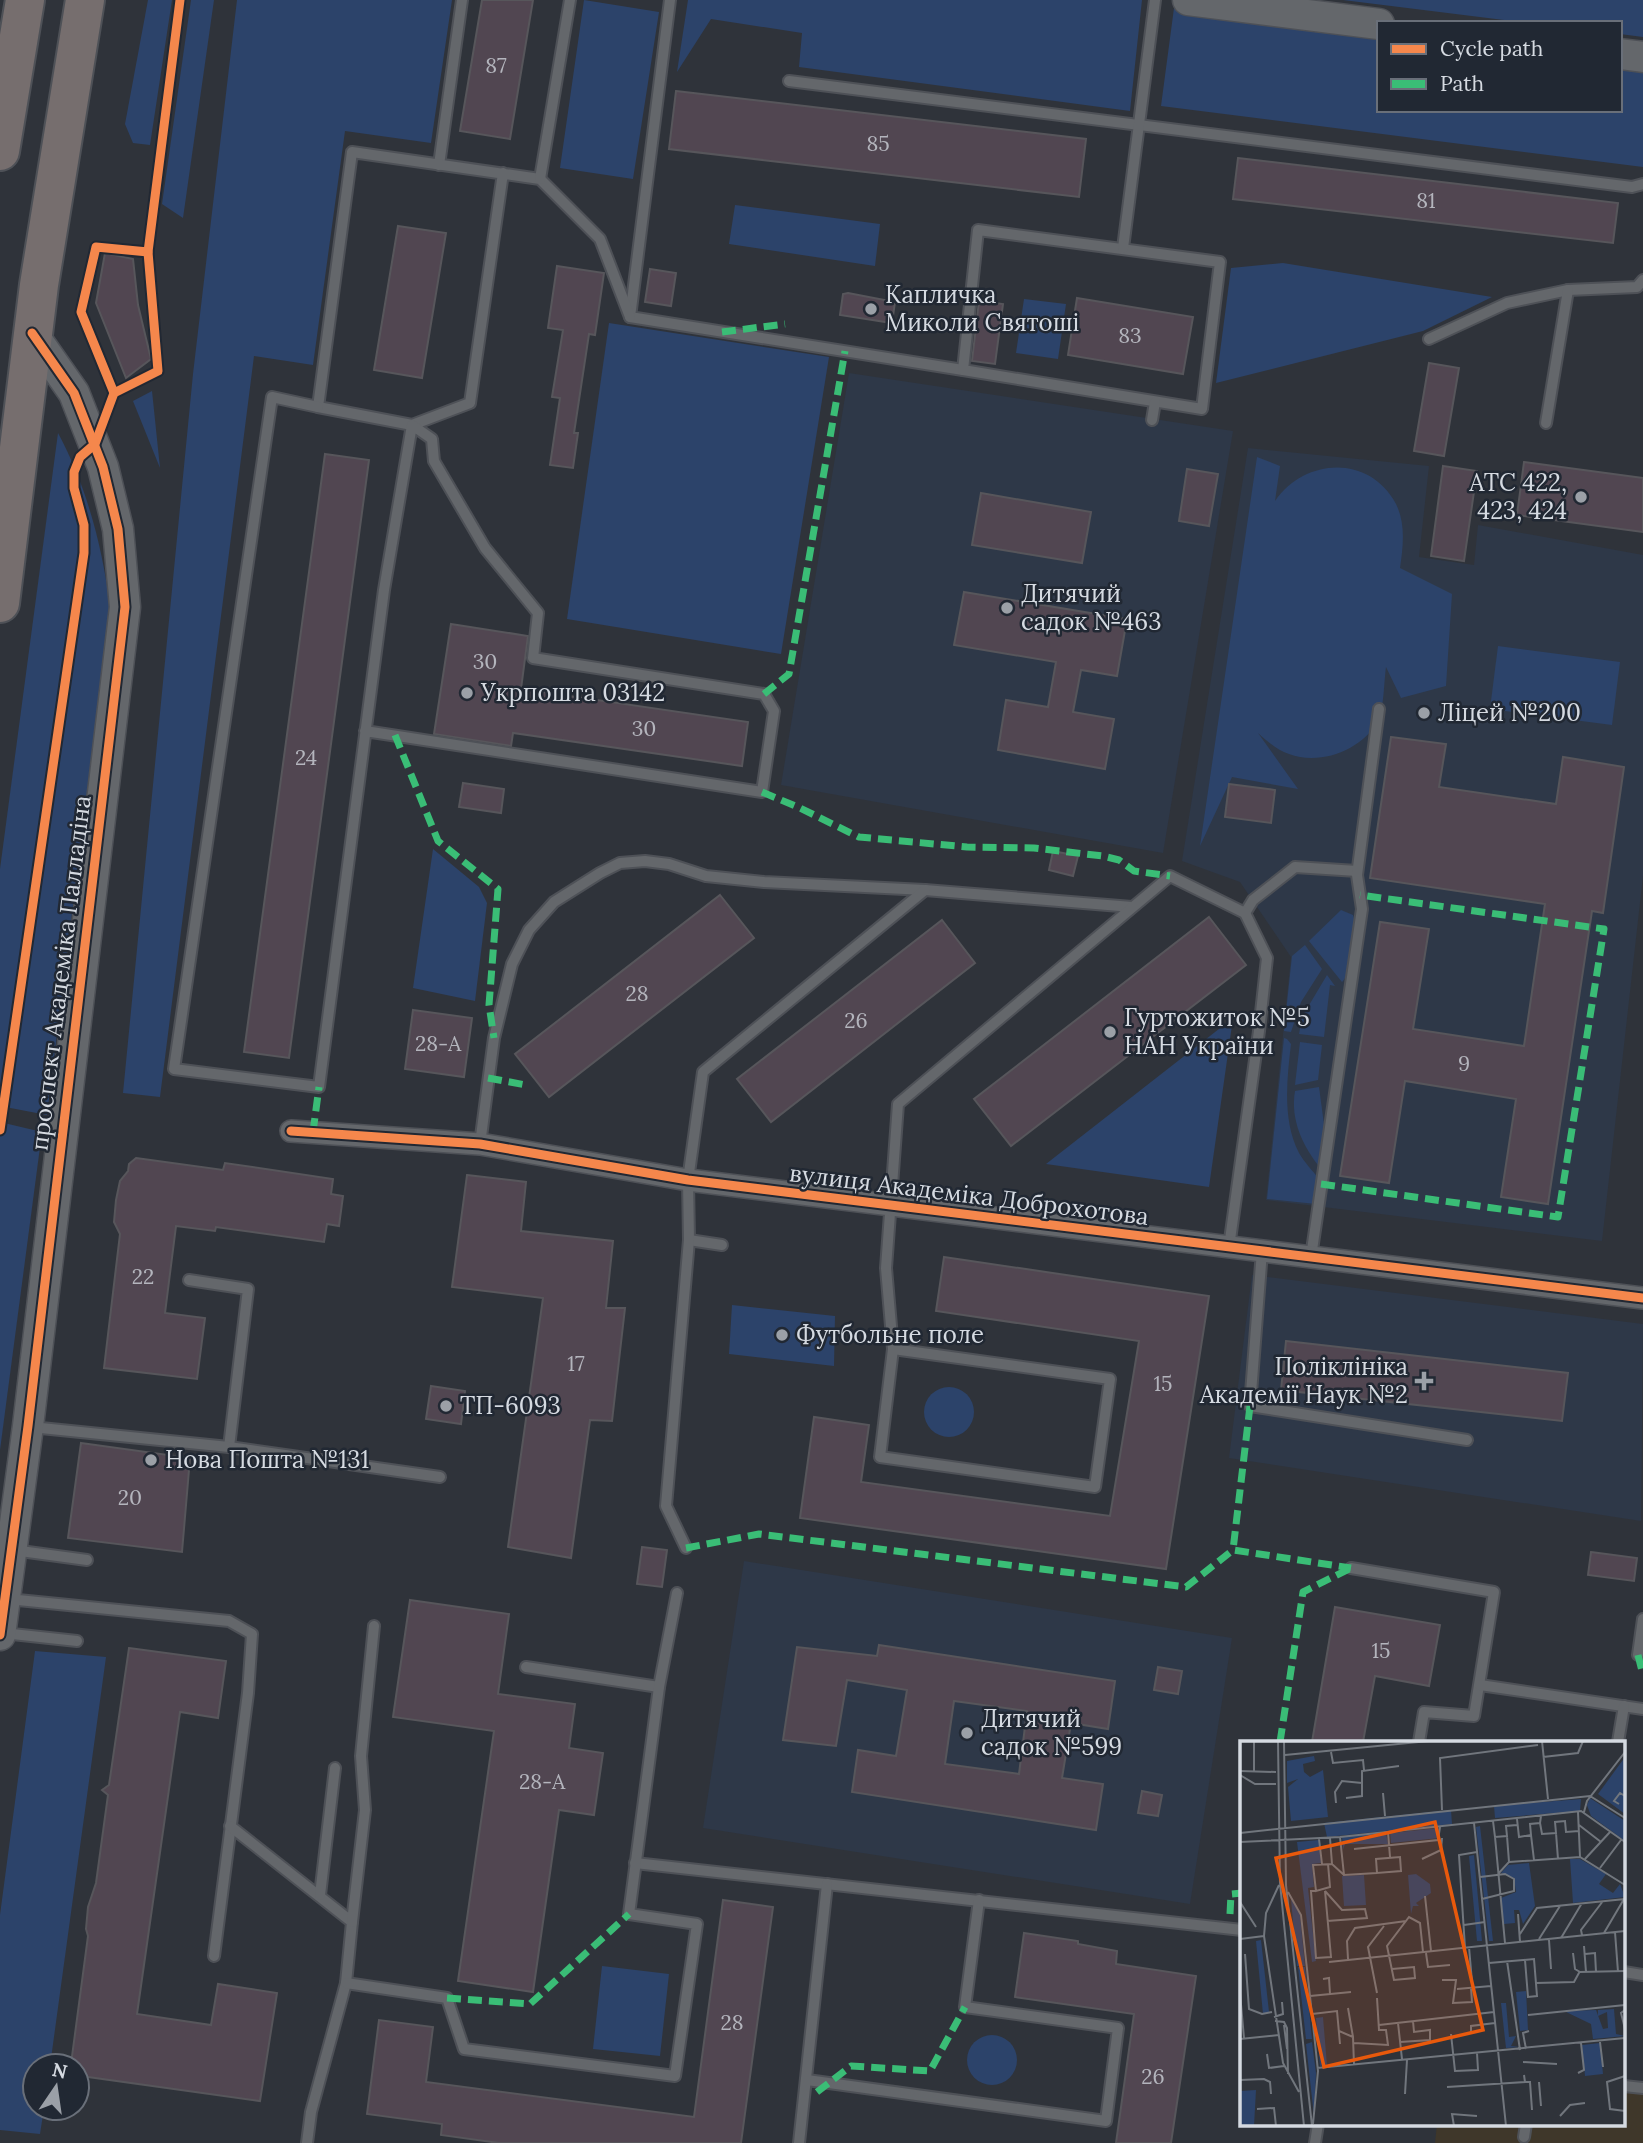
<svg xmlns="http://www.w3.org/2000/svg" width="1643" height="2143" font-family="Lora,serif">
  <style>
    .commercial { fill: #3f372a }
    .built { fill: #2e3848 }
    .green { fill: #2c436a }
    .building { fill: #514651; stroke: #57565b; stroke-width: 2; fill-rule: evenodd }
    .lines { fill: none; stroke-linecap: round; stroke-linejoin: round }
    .lane-casing { stroke: #4e5157; stroke-width: 14 }
    .street-casing { stroke: #4e5157; stroke-width: 24 }
    .secondary-casing { stroke: #4e5157; stroke-width: 33 }
    .highway-casing { stroke: #4e5157; stroke-width: 42 }
    .lane { stroke: #64676b; stroke-width: 10 }
    .street { stroke: #64676b; stroke-width: 21 }
    .secondary { stroke: #64676b; stroke-width: 30 }
    .highway { stroke: #766e6e; stroke-width: 38 }
    .quiet { stroke: #3abd76; stroke-width: 7; stroke-dasharray: 14 7; stroke-linecap: butt }
    .cycleway-casing { stroke: #212833; stroke-width: 13 }
    .cycleway { stroke: #f5874c; stroke-width: 9 }
    .poi-dot { fill: #9ba0a7; stroke: #212833; stroke-width: 2.5 }
    .labels { text-anchor: middle; stroke-width: 5; stroke-linejoin: round; paint-order: stroke }
    .number-label { font-size: 21px; fill: #b4b5bd }
    .poi-label { font-size: 24px; fill: #d5dae1; stroke: #212833; text-anchor: start }
    .street-label { font-size: 24px; fill: #d5dae1; stroke: #212833 }
    .inset-road { fill: none; stroke: #71767d; stroke-width: 2 }
    .view { fill: #e8590c; fill-opacity: 0.15; stroke: #e8590c; stroke-width: 3.5 }
    .inset-edge { fill: none; stroke: #d5dae1; stroke-width: 3.5 }
  </style>
  <rect width="100%" height="100%" fill="#2f333a"/>
  <path class="commercial" d="M1624 2091 1643 2094V2143H1435L1437 2124H1624Z"/>
  <g class="built">
    <path d="M849 373 1233 431 1163 853 781 785Z"/>
    <path d="M1248 448 1429 466 1419 557 1474 565 1478 525 1643 555V876L1602 1241 1266 1200 1291 957 1240 882 1182 861Z"/>
    <path d="M1252 1275 1643 1324 1641 1521 1229 1458Z"/>
    <path d="M744 1561 1232 1638 1190 1904 703 1828Z"/>
  </g>
  <g class="green">
    <path d="M148 0H172L150 145 133 143 125 124Z"/>
    <path d="M191 0H214L183 218 162 204Z"/>
    <path d="M237 0H452L431 143 345 131 313 365 254 356 160 1097 123 1093 193 374Z"/>
    <path d="M584 0 659 12 633 179 560 168Z"/>
    <path d="M688 0H1142L1130 111 799 67 802 33 711 19 677 72Z"/>
    <path d="M1343 0H1643V37L1620 34V23H1528Z"/>
    <path d="M1174 8 1379 34V110H1620V64L1643 67V167L1161 106Z"/>
    <path d="M735 205 880 224 875 266 729 244Z"/>
    <path d="M1283 263 1492 297 1423 331 1216 383 1231 268Z"/>
    <path d="M1024 299 1066 304 1058 359 1016 353Z"/>
    <path d="M609 323 829 357 781 654 567 619Z"/>
    <path d="M152 391 160 468 133 401Z"/>
    <path d="M58 433C87 487 102 546 110 606L47 1115 0 1106V869Z"/>
    <path d="M1257 457 1280 466 1275 501C1305 458 1369 454 1396 504 1406 524 1403 547 1400 568L1452 594 1446 686 1401 698 1386 667C1384 681 1384 709 1378 721 1362 750 1320 766 1289 754 1277 750 1268 742 1258 733L1298 789 1232 777 1200 846Z"/>
    <path d="M1498 646 1620 662 1612 725 1490 709Z"/>
    <path d="M433 849 479 887 487 903 475 1001 413 988Z"/>
    <path d="M1341 910 1353 915C1358 928 1352 973 1342 982L1309 941Z"/>
    <path d="M1305 945 1322 969 1301 1002 1291 1032 1284 1031 1292 956Z"/>
    <path d="M1327 975 1335 986 1330 985 1324 1037 1299 1034 1302 1017Z"/>
    <path d="M1233 1018 1209 1187 1046 1164Z"/>
    <path d="M1284 1038 1287 1039 1291 1044C1287 1079 1282 1120 1299 1153 1304 1162 1313 1171 1319 1179L1316 1204 1267 1199Z"/>
    <path d="M1300 1042 1322 1045 1318 1080 1295 1085Z"/>
    <path d="M1319 1087 1325 1132 1321 1169C1303 1147 1290 1120 1295 1091Z"/>
    <path d="M0 1122 42 1132 0 1450Z"/>
    <path d="M732 1305 835 1316 834 1366 729 1354Z"/>
    <circle cx="949" cy="1412" r="25"/>
    <path d="M35 1651 106 1657 50 2066H35V2108H44L40 2134 0 2130V1915Z"/>
    <path d="M602 1966 669 1974 660 2056 593 2049Z"/>
    <circle cx="992" cy="2060" r="25"/>
  </g>
  <g class="building">
    <path d="M482 0H533L510 139 460 131Z"/>
    <path d="M676 91 1086 139 1079 197 669 149Z"/>
    <path d="M1238 158 1618 203 1613 243 1233 199Z"/>
    <path d="M398 226 446 233 422 378 374 370Z"/>
    <path d="M105 253 133 259 138 305 151 359 126 378 96 303Z"/>
    <path d="M557 266 604 273 595 335 589 334 574 433H578L573 468 550 465 560 398 552 397 563 330 548 328Z"/>
    <path d="M650 269 676 273 671 306 645 302Z"/>
    <path d="M848 293 895 302 892 323 840 315 843 294Z"/>
    <path d="M1077 298 1193 317 1183 374 1068 355Z"/>
    <path d="M979 301 1003 304 995 364 972 361Z"/>
    <path d="M1429 363 1459 368 1444 456 1414 451Z"/>
    <path d="M325 454 369 460 289 1058 244 1052Z"/>
    <path d="M1524 462 1643 478V532L1517 515Z"/>
    <path d="M1443 466 1477 471 1464 561 1431 556Z"/>
    <path d="M1187 469 1218 474 1209 526 1179 521Z"/>
    <path d="M981 493 1091 512 1082 563 972 545Z"/>
    <path d="M964 592 1127 619 1117 676 1081 670 1073 712 1114 719 1105 769 998 750 1006 700 1048 707 1056 662 954 645Z"/>
    <path d="M451 624 528 636 521 689 748 722 742 766 513 733 511 746 434 734Z"/>
    <path d="M1391 737 1446 744 1439 787 1556 804 1563 757 1624 767 1603 913 1592 911 1548 1204 1501 1197 1516 1099 1405 1081 1389 1183 1340 1176 1380 922 1429 929 1413 1029 1524 1046 1545 904 1370 878Z"/>
    <path d="M463 783 504 789 501 813 459 807Z"/>
    <path d="M1229 784 1275 790 1271 823 1225 817Z"/>
    <path d="M1053 851 1078 856 1073 876 1049 870Z"/>
    <path d="M720 895 754 938 549 1097 515 1054Z"/>
    <path d="M1209 917 1246 965 1011 1146 974 1099Z"/>
    <path d="M942 920 975 963 771 1122 737 1079Z"/>
    <path d="M413 1010 472 1018 464 1077 405 1069Z"/>
    <path d="M136 1158 223 1170 225 1163 333 1179 331 1194 343 1196 339 1226 327 1224 324 1242 216 1227 215 1231 176 1226 165 1313 205 1318 197 1379 104 1368 120 1234 114 1222 116 1200 120 1181 128 1171 129 1164Z"/>
    <path d="M467 1175 526 1182 521 1231 613 1241 606 1308H625L612 1421 590 1420 571 1558 508 1547 543 1298 452 1287Z"/>
    <path d="M944 1257 1209 1296 1166 1569 800 1518 814 1417 869 1425 861 1482 1110 1516 1139 1341 936 1311Z"/>
    <path d="M1286 1341 1568 1373 1562 1421 1281 1390Z"/>
    <path d="M431 1386 465 1391 461 1424 426 1419Z"/>
    <path d="M81 1443 190 1458 182 1552 68 1538Z"/>
    <path d="M642 1547 667 1550 662 1587 637 1584Z"/>
    <path d="M1591 1552 1637 1558 1634 1581 1588 1575Z"/>
    <path d="M410 1600 509 1614 498 1694 575 1704 569 1748 603 1753 594 1815 559 1810 533 1992 458 1981 494 1731 393 1717Z"/>
    <path d="M1335 1607 1440 1625 1429 1686 1375 1676 1363 1742H1312Z"/>
    <path d="M879 1645 1115 1681 1108 1729 1071 1723 1062 1778 1103 1784 1096 1830 852 1792 858 1750 896 1756 907 1690 847 1680 836 1746 783 1740 797 1647 877 1656ZM954 1701 1027 1711 1019 1774 945 1764Z"/>
    <path d="M129 1648 226 1661 218 1718 180 1712 137 2014 211 2025 218 1984 277 1993 260 2101 81 2076 77 2072V2066L71 2064 88 1936 86 1929 88 1907 96 1883 108 1795 102 1790 109 1785Z"/>
    <path d="M1158 1667 1182 1671 1178 1694 1154 1690Z"/>
    <path d="M1142 1791 1162 1795 1158 1816 1138 1813Z"/>
    <path d="M723 1900 773 1907 741 2143H499L441 2135 442 2124 367 2114 379 2020 433 2027 426 2082 694 2117Z"/>
    <path d="M1024 1933 1078 1941V1944L1117 1951 1116 1964 1196 1976 1171 2143H1116L1134 2014 1015 1997Z"/>
  </g>
  <g class="lines">
    <g class="lane-casing">
      <g id="lane">
        <path d="M670 0 630 317 963 370"/>
        <path d="M789 81 1632 187 1643 184"/>
        <path d="M439 165 462 0"/>
        <path d="M503 173 470 403 412 425 318 407 352 152 540 179 600 239 630 317"/>
        <path d="M540 179 570 0"/>
        <path d="M978 230 1220 262 1202 409 963 370Z"/>
        <path d="M1123 248 1155 0"/>
        <path d="M1429 339 1507 303 1568 290 1637 287 1643 280"/>
        <path d="M318 407 272 397 174 1069 319 1087 384 590 412 425 432 439 434 461 485 548 538 613 533 658 764 694 774 711 762 792 365 731"/>
        <path d="M1152 420 1155 402"/>
        <path d="M1546 423 1568 290"/>
        <path d="M1245 913 1253 900 1295 867 1357 871"/>
        <path d="M480 1144 494 1038 512 964 529 930 554 902 600 873 620 863 645 861 669 864 706 876 764 882 925 890 1132 907"/>
        <path d="M689 1240 722 1245"/>
        <path d="M1262 1251 1250 1406 1467 1440"/>
        <path d="M1311 1257 1362 909 1357 875 1379 709"/>
        <path d="M189 1280 248 1289 229 1447"/>
        <path d="M893 1349 1110 1379 1095 1487 880 1457 893 1349 886 1268 898 1104 1170 876 1245 913 1267 958 1259 1031 1229 1247"/>
        <path d="M31 1427 229 1447 440 1477"/>
        <path d="M686 1548 666 1506 689 1240 688 1180 703 1072 925 890"/>
        <path d="M13 1550 87 1560"/>
        <path d="M1351 1568 1494 1592 1474 1716 1424 1712 1419 1742"/>
        <path d="M8 1599 229 1621 252 1634 248 1693 214 1956"/>
        <path d="M3 1633 77 1641"/>
        <path d="M1638 1655 1643 1619"/>
        <path d="M526 1667 659 1687"/>
        <path d="M1480 1685 1643 1709"/>
        <path d="M1618 1742 1624 1706"/>
        <path d="M230 1826 352 1922 346 1983 311 2112 307 2143"/>
        <path d="M635 1863 1242 1930"/>
        <path d="M320 1895 335 1768"/>
        <path d="M352 1922 365 1810 361 1756 374 1626"/>
        <path d="M1624 1972 1643 1975"/>
        <path d="M346 1983 447 1998 464 2049 675 2076 697 1924 629 1914 659 1687 677 1593"/>
        <path d="M807 2080 1106 2121 1118 2028 965 2007 979 1900"/>
        <path d="M1624 2086 1643 2088"/>
        <path d="M1524 2137 1526 2124"/>
        <path d="M799 2143 827 1884"/>
        <path d="M1315 2143 1318 2124"/>
      </g>
    </g>
    <g class="street-casing">
      <path id="street" d="M291 1131 480 1144 688 1180 1643 1298"/>
    </g>
    <g class="secondary-casing">
      <g id="secondary">
        <path d="M1188 0 1379 24"/>
        <path d="M1620 54 1643 57"/>
        <path d="M0 1635 28 1426 125 607 118 529 103 467 74 393 32 333"/>
      </g>
    </g>
    <g class="highway-casing">
      <g id="highway">
        <path d="M0 151 25 0"/>
        <path d="M0 603 39 285 85 0"/>
      </g>
    </g>
    <use href="#lane" class="lane"/>
    <use href="#street" class="street"/>
    <use href="#secondary" class="secondary"/>
    <use href="#highway" class="highway"/>
    <g class="quiet">
      <path d="M722 332 785 324"/>
      <path d="M764 694 789 674 845 351"/>
      <path d="M395 735 438 841 498 889 489 1005 494 1038"/>
      <path d="M762 792 800 808 859 837 967 847 1034 848 1103 856 1119 860 1134 871 1170 876"/>
      <path d="M488 1078 526 1085"/>
      <path d="M313 1132 319 1087"/>
      <path d="M1321 1184 1558 1217 1604 929 1360 895"/>
      <path d="M1250 1406 1233 1550 1351 1568"/>
      <path d="M686 1548 759 1534 1186 1587 1233 1550"/>
      <path d="M1638 1655 1643 1675"/>
      <path d="M1280 1742 1303 1592 1351 1568"/>
      <path d="M1230 1914 1231 1894 1242 1893"/>
      <path d="M447 1998 530 2004 629 1914"/>
      <path d="M817 2092 851 2066 930 2071 965 2007"/>
    </g>
    <g class="cycleway-casing">
      <g id="cycleway">
        <path d="M114 393 81 312 96 247 148 252"/>
        <path d="M0 1130 84 553V525L74 488V472L80 457 95 444 114 393 158 371 148 252 180 0"/>
        <path d="M291 1131 480 1144 688 1180 1643 1298"/>
        <path d="M0 1635 28 1426 125 607 118 529 103 467 74 393 32 333"/>
      </g>
    </g>
    <use href="#cycleway" class="cycleway"/>
  </g>
  <g class="poi-dot">
    <circle cx="871" cy="309" r="7"/>
    <circle cx="1581" cy="497" r="7"/>
    <circle cx="1007" cy="608" r="7"/>
    <circle cx="467" cy="693" r="7"/>
    <circle cx="1424" cy="713" r="7"/>
    <circle cx="1110" cy="1032" r="7"/>
    <circle cx="782" cy="1335" r="7"/>
    <path d="M1420.5 1370.5h7v7h7v7h-7v7h-7v-7h-7v-7h7z"/>
    <circle cx="446" cy="1406" r="7"/>
    <circle cx="151" cy="1460" r="7"/>
    <circle cx="967" cy="1733" r="7"/>
  </g>
  <g class="labels">
    <g class="number-label">
      <text x="496" y="73">87</text>
      <text x="878" y="151">85</text>
      <text x="1426" y="208">81</text>
      <text x="1130" y="343">83</text>
      <text x="485" y="669">30</text>
      <text x="644" y="736">30</text>
      <text x="306" y="765">24</text>
      <text x="637" y="1001">28</text>
      <text x="856" y="1028">26</text>
      <text x="438" y="1051">28-А</text>
      <text x="1464" y="1071">9</text>
      <text x="143" y="1284">22</text>
      <text x="576" y="1371">17</text>
      <text x="1163" y="1391">15</text>
      <text x="130" y="1505">20</text>
      <text x="1381" y="1658">15</text>
      <text x="542" y="1789">28-А</text>
      <text x="732" y="2030">28</text>
      <text x="1153" y="2084">26</text>
    </g>
    <g class="poi-label">
      <text x="885" y="303">Капличка<tspan x="885" dy="28">Миколи Святоші</tspan></text>
      <text x="1567" y="491" text-anchor="end">АТС 422,<tspan x="1567" dy="28">423, 424</tspan></text>
      <text x="1021" y="602">Дитячий<tspan x="1021" dy="28">садок №463</tspan></text>
      <text x="481" y="701">Укрпошта 03142</text>
      <text x="1438" y="721">Ліцей №200</text>
      <text x="1124" y="1026">Гуртожиток №5<tspan x="1124" dy="28">НАН України</tspan></text>
      <text x="796" y="1343">Футбольне поле</text>
      <text x="1408" y="1375" text-anchor="end">Поліклініка<tspan x="1408" dy="28">Академії Наук №2</tspan></text>
      <text x="460" y="1414">ТП-6093</text>
      <text x="165" y="1468">Нова Пошта №131</text>
      <text x="981" y="1727">Дитячий<tspan x="981" dy="28">садок №599</tspan></text>
    </g>
    <g class="street-label">
      <text transform="translate(61 973) rotate(-83)" y="8">проспект Академіка Палладіна</text>
      <text transform="translate(969 1195) rotate(7)" y="8">вулиця Академіка Доброхотова</text>
    </g>
  </g>
  <g transform="translate(1240 1741)">
    <rect width="385" height="385" fill="#2f333a"/>
    <path d="M74 15 75 20 63 23 64 31 70 36 83 29 88 76 51 80 48 46 58 38 47 42V20ZM385 16V73L358 53ZM350 57 385 80V100L351 75 347 64ZM341 58 340 70 255 77 254 65ZM211 69 212 83 87 96 84 82ZM240 85 253 200H249L236 86ZM199 87 200 97 151 102 150 92ZM146 92 148 103H105L103 109 102 96ZM79 99 81 122 72 123 74 146 68 147 76 220 72 221 57 101ZM234 114 242 200H237L229 115ZM330 118H340L366 133 359 143 373 152 380 143 385 156 333 162ZM289 122 295 165 283 183 279 169H274L275 182 264 183 261 157 276 151 274 137 261 132 268 124ZM176 133 190 143 191 152 176 162 179 165H173L171 173 168 134ZM124 134 126 164 104 165 102 135ZM51 158 60 174 65 225H57ZM21 199 29 271 23 273 16 200ZM58 226H65L72 298H66ZM286 250 288 289 280 290 276 251ZM261 262H266L269 296 276 295 271 305 280 306 266 307ZM374 268 376 293 385 295 353 298 351 283 324 270 356 269 363 288 368 287 367 271 358 275V269ZM83 276 87 324 80 325 76 277ZM72 301 76 332 74 375 66 303ZM360 302 363 333 345 335 342 304ZM16 349 14 385H0V350Z" fill="#2c436a"/>
    <path class="inset-road" d="M38 0 40 142 64 385M44 0 46 144 72 385M302 0 308 58M91 11 93 22 123 19 124 29M45 14 189 0M303 16 338 12 343 0M0 30 36 31M14 30V0M0 34 15 43H36M143 52 145 75M106 57 122 55V30L159 25M96 62 95 51 102 40 122 42M379 63 374 60 380 52 385 55M202 69 200 17 298 4M338 71 340 116M344 71 347 60 385 11M277 78 279 96 291 94 290 83 300 82 301 75M253 80 255 96 267 95 266 85 277 84M234 82 266 385M300 82 302 93 316 92 315 81 325 80 326 91 339 90M339 84 361 101M148 91 150 116M0 92 350 55 385 77M316 92 318 118M291 94 294 119M100 96 104 134 137 132M255 96 265 202M90 97 92 123M79 98 82 123M0 101 100 96 341 70 385 101M114 108 198 99 200 86M160 116 161 130 137 132 136 118ZM182 118 201 109 202 97M345 118 370 91M269 121 340 116 385 144M88 123 90 146 76 150 73 124 92 123 104 134M360 127 381 99M258 133 269 121 267 95M240 136 265 133 274 138V150L242 158M39 144 26 172 24 195 43 322 59 351M76 150H71L76 217 91 216 85 150M85 150 102 169 125 168 127 177 87 180M48 151 61 174 70 255 78 330 73 383M185 155 191 210M0 161 16 186M278 173 280 201M224 184 245 181M375 191 378 231M364 192 384 158M280 193 297 167 385 158M342 194 341 189 363 160M321 197 342 162M0 198 24 195M299 198 320 165M309 199 311 228M344 205 346 231M229 206 232 241M225 207 219 114 237 111M186 212 188 226 210 224M333 212 335 228 340 231 385 230M5 213 9 268 22 273 32 271M345 213 355 212 356 231M108 218 107 200 115 187 166 180M267 220 280 309M89 221 385 190M249 222 294 218 297 255 288 256 285 219M152 228 174 226 175 237 154 239 147 205 169 176 180 182 183 211M83 238 89 237 90 253M202 239H216L213 262 232 261 231 247M296 242 334 241 340 230M217 248 251 245M0 252 4 297M137 252 128 206 144 185M70 255 111 251M108 267 113 296M385 269 381 272 385 288M72 273 97 270 100 303M288 274 385 264M34 276 43 273 42 261M35 280 44 281 47 287 48 333M158 282 162 318M44 284 47 308M139 284 254 271M99 290 113 296 114 324M231 291V285L255 282M211 293 215 330 238 329 237 312M0 298 39 294M160 301 190 299V289L174 291 173 280M360 301 363 326M114 302 148 304 146 289H139L137 257M286 308 283 292 289 290M27 313 29 327 44 325M283 321 317 323M77 327 385 297M338 332 344 329 341 302M385 335 367 341 370 368 385 370M0 339 24 338 30 341 31 353M285 341H290L292 369M299 341 301 365M207 346 285 341 284 334M165 353 167 319M17 368 34 367 36 385M320 375 330 364 345 362M214 385 212 373 237 375"/>
    <path class="view" d="M195 81 243 289 84 326 36 117Z"/>
    <rect width="385" height="385" class="inset-edge"/>
  </g>
  <rect x="1377" y="21" width="245" height="91" fill="#212833" stroke="#696f79" stroke-width="2"/>
  <rect x="1391" y="44" width="35" height="10" fill="#f5874c" stroke="#696f79" stroke-width="2"/>
  <text x="1440" y="56" font-size="21" fill="#d5dae1">Cycle path</text>
  <rect x="1391" y="79" width="35" height="10" fill="#3abd76" stroke="#696f79" stroke-width="2"/>
  <text x="1440" y="91" font-size="21" fill="#d5dae1">Path</text>
  <g transform="translate(56 2087) rotate(13)"><circle r="33" fill="#212833" stroke="#696f79" stroke-width="2"/>
  <path d="M0-5L12 26L0 18L-12 26Z" fill="#9ba0a7"/>
  <text y="-10" font-size="19" font-weight="bold" text-anchor="middle" fill="#d5dae1">N</text>
  </g>
</svg>
